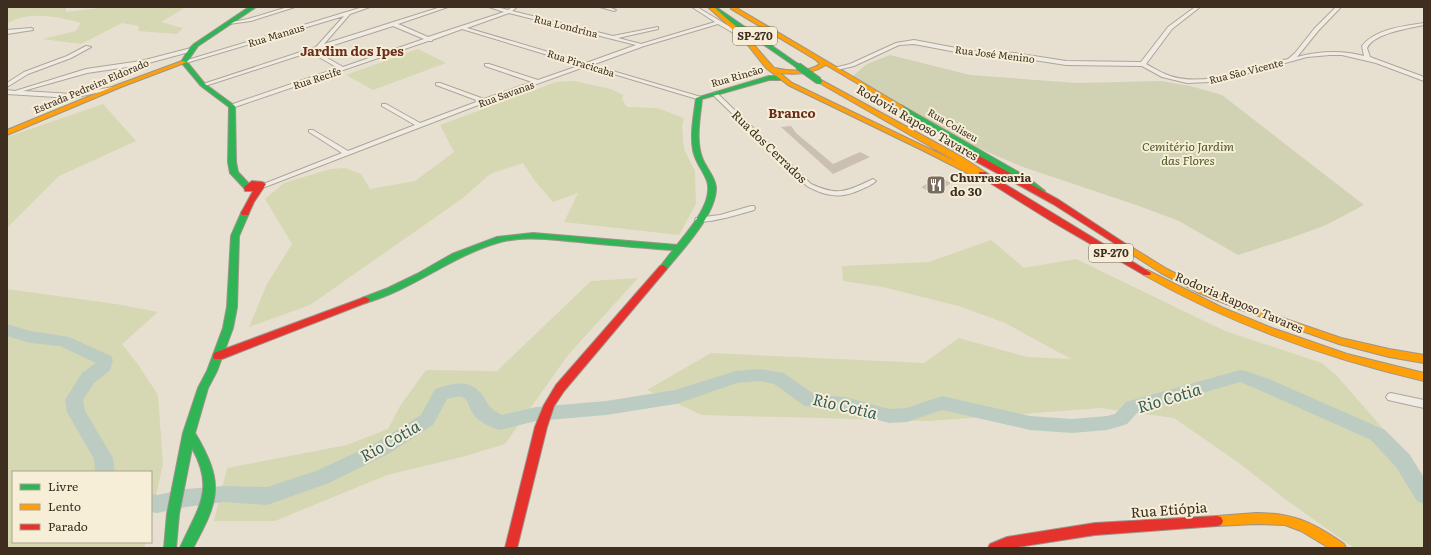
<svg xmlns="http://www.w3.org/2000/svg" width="1431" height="555" font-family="Literata,serif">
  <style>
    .green { fill: #d6d7b3 }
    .cemetery { fill: #d1d1b3 }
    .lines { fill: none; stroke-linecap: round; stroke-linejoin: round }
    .river { fill: #bcccc2; fill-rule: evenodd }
    .building { fill: #cbbfb2 }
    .street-casing { stroke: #ada599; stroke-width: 2 }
    .fast-casing { stroke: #9c958a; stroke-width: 2 }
    .slow-casing { stroke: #9c958a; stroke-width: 2 }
    .jam-casing { stroke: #9c958a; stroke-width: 2 }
    .street { fill: #efebe3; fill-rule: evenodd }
    .fast { fill: #30b455; fill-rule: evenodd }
    .slow { fill: #ff9f0a; fill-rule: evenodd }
    .jam { fill: #e5322d; fill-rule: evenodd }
    .fast-bridge-casing { stroke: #928b80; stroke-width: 8; stroke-linecap: butt }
    .fast-bridge { stroke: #30b455; stroke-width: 6 }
    .labels { text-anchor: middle; stroke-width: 4; stroke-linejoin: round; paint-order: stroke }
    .far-street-label { font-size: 10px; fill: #3d2e20; stroke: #f7eed8 }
    .shield { fill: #f7eed8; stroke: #756857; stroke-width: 1 }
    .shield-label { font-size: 11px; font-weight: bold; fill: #3d2e20 }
    .street-label { font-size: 12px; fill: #3d2e20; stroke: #f7eed8 }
    .park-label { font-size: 12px; font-style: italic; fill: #4d5a26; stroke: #f7eed8 }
    .poi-label { font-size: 12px; font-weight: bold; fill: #3d2e20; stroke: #f7eed8; text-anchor: start }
    .far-district-label { font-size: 13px; font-weight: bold; fill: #6b2e1e; stroke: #f7eed8 }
    .near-street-label { font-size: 14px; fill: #3d2e20; stroke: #f7eed8 }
    .near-water-label { font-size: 16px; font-style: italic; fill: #2f5d5a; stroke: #f7eed8 }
  </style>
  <rect width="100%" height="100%" fill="#e7e0d1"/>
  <g class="green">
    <path d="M7 7H66V12L108 7H186L161 22 183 28 177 34 138 31 139 26 122 23 81 44 42 39 76 31 81 23C58 17 28 10 7 24Z"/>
    <path d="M418 49 446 63 373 90 346 75Z"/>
    <path d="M574 81 611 89 623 95 622 99 627 107 657 108 684 118 682 127 684 149 695 171 696 204 679 235 564 222 578 193 553 202 535 181 523 163 490 174 463 198 310 305 249 327 267 284 292 244 265 199 284 183 330 169 345 168 361 174 370 189 415 181 454 152 440 125 556 82Z"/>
    <path d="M103 104 136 141 59 176 7 228V137Z"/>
    <path d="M991 240 1024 268 1076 259 1225 331 1322 363 1337 376 1421 472 1424 477V548H1354L1289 502 1236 461 1174 418 1100 408 929 421 702 415 647 390 711 353 924 363 959 338 1027 357 1071 359 1005 323 962 307 883 287 843 281 842 266 929 262Z"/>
    <path d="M638 278 568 355 505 444 462 457 387 475 275 521H214L227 468 347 445 388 429 400 406 426 370 497 371 591 281Z"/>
    <path d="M7 289 116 304 158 312 122 344 139 366 158 395 163 464 151 518V472H13V542H146L144 548H7Z"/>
  </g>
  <path class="cemetery" d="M890 55 970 75 1077 83 1161 81 1190 86 1222 95 1364 205 1326 225 1288 239 1238 255 1179 221 1139 206 1023 167 957 139 853 76 867 64Z"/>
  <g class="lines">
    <g class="river">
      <path d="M7 324 30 331 69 337 111 356 113 360 110 370 94 383 83 400 85 411 113 458 115 472H95L94 459 67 412 65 400 82 373 96 363 60 346 30 343 7 336Z"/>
      <path d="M760 369 784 373 815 395 845 397 889 409 907 408 942 396 1030 416 1072 419 1107 416 1115 414 1126 402 1240 370 1246 371 1269 379 1385 430 1410 455 1424 478V504L1417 501 1396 467 1371 440 1257 389 1240 382 1138 412 1127 424 1121 426 1107 430 1072 433 1030 430 942 410 907 422 889 423 845 411 805 406 774 384 760 381 737 383 676 404 606 415 536 421 500 430C493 428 483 424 477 418 464 406 473 391 447 399L433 425 390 453 329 483 267 505 224 502 186 507 157 513 151 512V494L157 495 186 489 224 486 267 487 316 471 376 443 421 415 435 389C452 384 470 377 483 396 490 407 489 408 502 415L536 407 606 401 675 390 736 371Z"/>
    </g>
  </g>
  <g class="building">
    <path d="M791 126 796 133 833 164 860 152 870 157 833 174 781 127Z"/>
    <path d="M939 177 951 183 934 194 921 187Z"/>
  </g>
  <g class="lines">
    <g class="street-casing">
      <g id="street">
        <path d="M288 7H295L251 21 229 24 227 23 248 19Z"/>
        <path d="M363 7H370L350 14 324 44 441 7H448L398 24 428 37 504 12 489 7H497L508 10 512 7H517L512 11 613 36 658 27V29L618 38 641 44 715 22 692 7H697L747 37 742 38 718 24 644 46 592 65 701 97V99H697L587 66 486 102 265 187H261L260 186 261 185 342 153 309 132V130H313L348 151 415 125 382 106V104H386L420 123 479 101 436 85V83H440L484 99 532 82 485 66V64H489L538 80 581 65 462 29 432 40V41H428L232 108 230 107V105L338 68 310 52 205 86 200 85 316 47 344 16 186 63 181 62ZM509 13 636 45 586 63 467 28ZM393 26 424 39 343 67 315 51Z"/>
        <path d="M600 7H608L616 10 614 11Z"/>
        <path d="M1195 7H1200L1172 29 1146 64C1152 67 1158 71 1165 74 1200 90 1253 67 1288 59L1295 53 1314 29 1336 7H1341L1318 31 1297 57C1320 51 1341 50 1364 56L1362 46C1375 29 1404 26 1424 23V25C1410 28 1374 33 1367 48L1370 57 1424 77V81L1376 63 1342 55H1330L1307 57 1234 77 1210 82 1187 83 1162 77 1142 66 1066 65 1015 57 972 55 914 44 899 45 854 66 837 70 834 68 850 64 896 43 914 40 972 51 1015 53 1066 61 1141 62 1168 27Z"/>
        <path d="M31 28 33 29V30L7 34V30Z"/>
        <path d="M86 46 91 47 71 58 28 74 7 87V83L24 72 67 56Z"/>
        <path d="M191 48 193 49V51L141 65 87 73 23 91 72 94 113 87 114 88 111 90 72 98 7 94V90L15 91 86 69 141 61Z"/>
        <path d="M715 92 717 93 811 184C837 196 846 192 871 180L873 179 876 181C873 184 867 187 862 189 841 199 827 197 807 186L713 95V93Z"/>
        <path d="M751 206H754L755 208 754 210C743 213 703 226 695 220L696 218 720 215Z"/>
        <path d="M1391 393 1424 400V408L1388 400 1386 397 1388 394Z"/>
      </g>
    </g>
    <g class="fast-casing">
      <g id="fast">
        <path d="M249 7H256L198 46 187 62 205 84 235 106 236 162 238 172 252 187 248 189H245L230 173 228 162 229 107 201 86 181 62 189 49 194 44Z"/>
        <path d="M709 7H716L801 66 796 67Z"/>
        <path d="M769 76H782L785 78 782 80H769L702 99C700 119 695 141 703 160 707 169 715 177 716 187 717 214 682 250 666 270L663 271 659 268 673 250C642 248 610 245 579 242 553 240 523 235 497 243 450 257 412 290 365 303L360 300 362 298 388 288 417 274 452 254 497 237 533 233 677 245C689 230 714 202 707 181 703 170 695 162 693 150 690 133 694 115 696 98Z"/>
        <path d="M901 105 1027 177 1045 191 1044 193H1038L1021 181 899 108V106Z"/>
        <path d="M242 211H248L249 213 239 236 237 307 233 328 217 371 208 388 195 433C224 482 220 499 193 548H180C197 509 216 491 192 448L179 514 176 548H164L167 514 183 433 198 388 207 371 223 328 227 307 231 236Z"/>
      </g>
    </g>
    <g class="slow-casing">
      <g id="slow">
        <path d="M708 7H714L747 37 774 68C790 71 806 73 820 64L816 60 731 9V7H735L904 107 901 109 899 108 826 65C812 74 796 75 780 73L792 83 959 163 816 81 821 80 962 157 985 172V175L990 179 989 181H983L924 151 788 85 766 68 743 39Z"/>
        <path d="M182 61 187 62 121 87 7 135V130L117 85Z"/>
        <path d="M1128 245 1167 269 1205 289 1245 305 1341 338 1389 349 1424 355V363L1389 357 1339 344 1239 309 1199 293 1161 273 1125 250 1124 248 1125 246Z"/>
        <path d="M1147 270 1221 307 1272 328 1347 354 1424 373V381C1326 358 1232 325 1144 275L1143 273Z"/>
        <path d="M1256 513C1292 513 1310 521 1340 541L1344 544 1346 548H1329L1301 531 1285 525 1256 524 1217 526 1213 525 1211 521 1213 517 1217 516Z"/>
      </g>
    </g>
    <g class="jam-casing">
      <g id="jam">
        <path d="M946 141H952L1059 200 1132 248 1131 250H1125L1053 204 946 145Z"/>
        <path d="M979 172H985L1151 273 1150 275H1144L1051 221 979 176Z"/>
        <path d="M252 181 262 182 266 184 254 202 248 215H242L241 213 253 191H245L244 187Z"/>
        <path d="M663 265 667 268 666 270 564 391 554 406 547 427 517 548H505L535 427 544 405 556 385 660 266Z"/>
        <path d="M365 297 368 298 370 300 368 302 222 359H214L213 356 214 353Z"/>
        <path d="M1217 516 1221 517 1223 521 1221 525 1217 526 1095 535 1011 548H988L990 544 1007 537 1095 523Z"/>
      </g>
    </g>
    <use href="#street" class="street"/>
    <use href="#fast" class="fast"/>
    <use href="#slow" class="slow"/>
    <use href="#jam" class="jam"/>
    <g class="fast-bridge-casing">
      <path id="fast-bridge" d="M798 66 819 81"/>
    </g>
    <use href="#fast-bridge" class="fast-bridge"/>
  </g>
  <defs>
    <g id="restaurant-square" transform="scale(1)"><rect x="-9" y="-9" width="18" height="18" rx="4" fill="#786c5e" stroke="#f7eed8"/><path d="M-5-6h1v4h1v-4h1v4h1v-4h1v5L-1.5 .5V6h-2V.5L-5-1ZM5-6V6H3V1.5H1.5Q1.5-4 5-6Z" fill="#fff"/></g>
  </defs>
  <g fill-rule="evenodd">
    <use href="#restaurant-square" x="936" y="185"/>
  </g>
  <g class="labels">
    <g class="far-street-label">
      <text transform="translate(566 26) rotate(14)" y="4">Rua Londrina</text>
      <text transform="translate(276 35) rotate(-17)" y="4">Rua Manaus</text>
      <text transform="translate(995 54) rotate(7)" y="4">Rua José Menino</text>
      <text transform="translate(581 63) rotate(17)" y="4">Rua Piracicaba</text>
      <text transform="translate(1246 71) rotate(-14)" y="4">Rua São Vicente</text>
      <text transform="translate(737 76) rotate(-16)" y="4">Rua Rincão</text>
      <text transform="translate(317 78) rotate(-18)" y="4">Rua Recife</text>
      <text transform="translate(91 86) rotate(-23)" y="4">Estrada Pedreira Eldorado</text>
      <text transform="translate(506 94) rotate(-20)" y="4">Rua Savanas</text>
      <text transform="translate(953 125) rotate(30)" y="4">Rua Coliseu</text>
    </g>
    <g class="shield">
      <rect x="733" y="27" width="44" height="18" rx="3"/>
      <rect x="1089" y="244" width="44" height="18" rx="3"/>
    </g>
    <g class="shield-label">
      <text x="755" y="40">SP-270</text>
      <text x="1111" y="257">SP-270</text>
    </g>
    <g class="street-label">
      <text transform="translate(917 123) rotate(30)" y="4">Rodovia Raposo Tavares</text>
      <text transform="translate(769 147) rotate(44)" y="4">Rua dos Cerrados</text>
      <text transform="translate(1239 303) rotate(23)" y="4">Rodovia Raposo Tavares</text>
    </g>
    <g class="park-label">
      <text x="1188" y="151">Cemitério Jardim<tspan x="1188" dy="14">das Flores</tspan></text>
    </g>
    <g class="poi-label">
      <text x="950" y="182">Churrascaria<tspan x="950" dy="14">do 30</tspan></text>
    </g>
    <g class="far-district-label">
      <text x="352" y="56">Jardim dos Ipes</text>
      <text x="792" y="118">Branco</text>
    </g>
    <g class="near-street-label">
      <text transform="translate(1169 510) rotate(-4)" y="5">Rua Etiópia</text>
    </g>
    <g class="near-water-label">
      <text transform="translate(1169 398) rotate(-17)" y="6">Rio Cotia</text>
      <text transform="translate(845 406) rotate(13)" y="6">Rio Cotia</text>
      <text transform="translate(390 441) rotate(-30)" y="6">Rio Cotia</text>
    </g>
  </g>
  <rect width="1431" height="555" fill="none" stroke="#3d2e20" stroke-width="16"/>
  <rect x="12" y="471" width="140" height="72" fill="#f7eed8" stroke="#ada18e"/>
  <rect x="20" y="484" width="20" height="6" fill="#30b455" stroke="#ada18e"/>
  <text x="48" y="491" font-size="12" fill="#3d2e20">Livre</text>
  <rect x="20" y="504" width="20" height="6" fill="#ff9f0a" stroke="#ada18e"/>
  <text x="48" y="511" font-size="12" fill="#3d2e20">Lento</text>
  <rect x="20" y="524" width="20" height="6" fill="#e5322d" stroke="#ada18e"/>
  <text x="48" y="531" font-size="12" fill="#3d2e20">Parado</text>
</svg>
